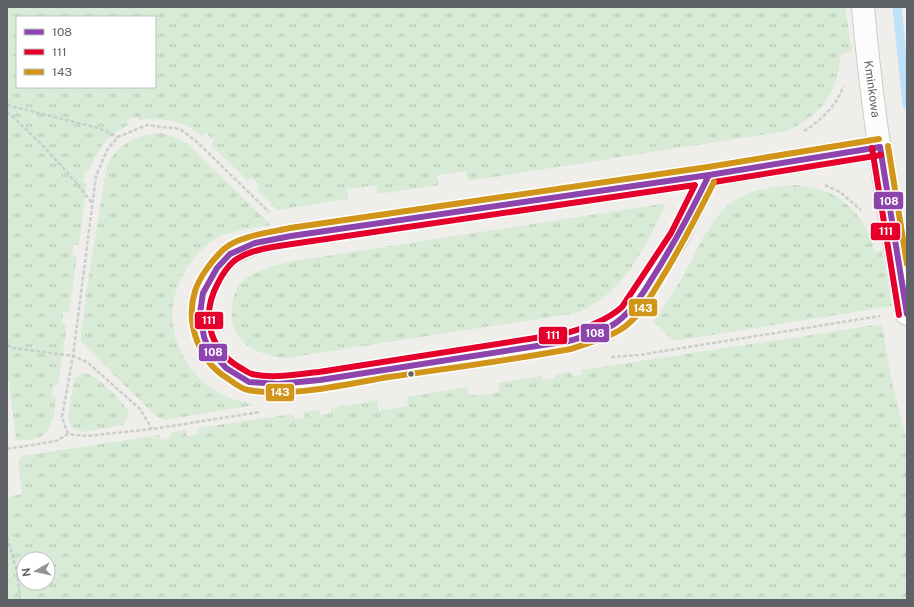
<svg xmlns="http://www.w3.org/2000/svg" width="914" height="607" font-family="'Public Sans',sans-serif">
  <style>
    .grass { fill: url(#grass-tufts); fill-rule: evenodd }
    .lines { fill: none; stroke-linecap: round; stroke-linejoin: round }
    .stream { stroke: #bfe0f9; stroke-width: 9 }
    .minor-casing { stroke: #cbcccc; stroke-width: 24 }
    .path { stroke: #cacfcc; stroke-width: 2.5; stroke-dasharray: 4 2; stroke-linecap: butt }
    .minor { stroke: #fdfcfc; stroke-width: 22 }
    .bus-1-casing { stroke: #fff; stroke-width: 9 }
    .bus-2-casing { stroke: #fff; stroke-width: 9 }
    .bus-3-casing { stroke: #fff; stroke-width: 9 }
    .bus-1 { stroke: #8e44ad; stroke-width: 6 }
    .bus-2 { stroke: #e4002b; stroke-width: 6 }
    .bus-3 { stroke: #d1951a; stroke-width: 6 }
    .bus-dot { fill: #5f6368; stroke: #fff; stroke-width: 1.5 }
    .labels { text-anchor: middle; stroke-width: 4; stroke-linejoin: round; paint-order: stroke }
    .street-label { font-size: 12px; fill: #5f6368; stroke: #fff }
    .line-badge { stroke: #fff; stroke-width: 1.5 }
    .badge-label { font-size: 11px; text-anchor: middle; font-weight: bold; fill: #fff }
  </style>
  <defs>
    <pattern id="grass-tufts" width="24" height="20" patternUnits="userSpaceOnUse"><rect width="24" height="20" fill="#d8ebd6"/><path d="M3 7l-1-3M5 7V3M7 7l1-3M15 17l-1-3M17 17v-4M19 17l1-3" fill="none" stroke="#b2c2b1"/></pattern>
  </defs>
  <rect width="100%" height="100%" fill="#efeeea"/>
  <g class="grass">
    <path d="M7 7H845L852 51 841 54C837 93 823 114 787 131L468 181 466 171 437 175 439 185 378 194 376 185 347 189 348 199 277 210 256 189 260 186 251 177 248 181 211 145 214 141 206 133 202 136C183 120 163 117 139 120L138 117 127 120 128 125C107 135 97 150 89 171H85L83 182 87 183 79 245 74 244 72 256H77L69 312H63L62 323 67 324 58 385 53 384 52 396 56 397C55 411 53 432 38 438 31 440 22 440 16 440L7 368ZM17 17H155V87H17Z"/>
    <path d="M161 133 174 137 188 144 271 225C252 228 233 230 215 239 202 246 190 262 183 275 159 317 178 370 219 393 230 399 242 401 254 405L165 420 157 417 89 350 81 341V335L88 280 107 166C118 142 137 136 161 133Z"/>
    <path d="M794 185C837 187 864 211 875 252L882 250 892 306 674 341 653 322C667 304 678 285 689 265 701 242 713 215 735 200 752 189 775 186 794 185Z"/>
    <path d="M662 204 665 206 664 209C639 254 627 290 577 313L286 358C256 356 227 340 232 305 233 298 235 289 241 283 254 269 277 265 294 261Z"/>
    <path d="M882 324 891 378 907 442V600H7V497L22 494 18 461 22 456 159 435 160 440 171 438 170 433 186 430 187 436 199 434 198 428 293 414 295 419 305 417 304 412 319 410 320 415 331 413V408L377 400 379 411 408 406 407 397 467 387 469 396 499 392 498 383 542 376 543 380 555 378V374L571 372 572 376 582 375V370ZM24 559H48V583H24Z"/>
    <path d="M83 373C96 373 122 401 129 412L123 425 84 432 72 428 68 417 74 379Z"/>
  </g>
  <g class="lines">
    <path class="stream" d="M897 7 907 105"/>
    <g class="minor-casing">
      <g id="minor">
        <path d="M863 7C872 109 888 213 907 314"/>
        <path d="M709 175 678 237 637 302 628 313 616 323 600 331 569 341 320 380 278 384 249 382 226 368 215 357 208 347 204 337 200 313 203 293 217 268 230 254 255 243 291 236 709 175 880 147"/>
      </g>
    </g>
    <g class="path">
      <path d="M7 105 98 128 118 137"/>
      <path d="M7 112C38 139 67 170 92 203"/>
      <path d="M804 131C820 121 838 105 843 86"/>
      <path d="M825 185 840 192 861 210"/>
      <path d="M7 345 14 348 73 356 87 362 140 409 152 429"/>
      <path d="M611 357 639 355 880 316"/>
      <path d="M68 434 62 417 73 356 96 176 107 150 118 137 147 125 180 129 197 142 269 212"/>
      <path d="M7 449 56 441 68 434 87 436 152 429 260 412"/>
      <path d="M7 537 17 572 20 600"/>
    </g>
    <use href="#minor" class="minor"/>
    <g class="bus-1-casing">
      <g id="bus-1">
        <path d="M880 147 907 314"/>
        <path d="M709 175C692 210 674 244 653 277 643 293 633 310 617 322 604 332 585 336 569 341L320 380 278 384 249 382 226 368 208 347 204 337 200 313 203 293 217 268 230 254 255 243 291 236Z"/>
        <path d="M709 175 880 147"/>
      </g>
    </g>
    <g class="bus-2-casing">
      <g id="bus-2">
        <path d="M872 148 899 315"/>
        <path d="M714 182 881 155"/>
        <path d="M695 185 671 233 622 307C606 321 587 327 567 333L319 372C298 374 273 379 252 374 248 373 243 369 239 367 208 348 201 314 218 283 222 275 227 267 234 261 250 249 274 247 292 244Z"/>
      </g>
    </g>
    <g class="bus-3-casing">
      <g id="bus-3">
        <path d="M888 146 907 264"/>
        <path d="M714 182C697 216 680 249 660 281 649 299 638 319 620 330 605 339 588 343 571 349 511 360 450 368 389 377 346 384 292 398 248 390 241 389 233 382 227 378 199 361 185 323 195 291 200 276 213 259 224 249 238 236 272 232 290 228L708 167 879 139"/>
      </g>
    </g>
    <use href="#bus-1" class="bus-1"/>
    <use href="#bus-2" class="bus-2"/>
    <use href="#bus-3" class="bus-3"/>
  </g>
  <circle class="bus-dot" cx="411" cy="374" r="3.5"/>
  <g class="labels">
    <g class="street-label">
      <text transform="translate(872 89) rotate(82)" y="4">Kminkowa</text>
    </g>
  </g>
  <g class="line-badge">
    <rect x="873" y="191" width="31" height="19" rx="4" fill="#8e44ad"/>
    <rect x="870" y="222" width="31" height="19" rx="4" fill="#e4002b"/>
    <rect x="628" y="298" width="30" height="19" rx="4" fill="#d1951a"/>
    <rect x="194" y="311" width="30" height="19" rx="4" fill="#e4002b"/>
    <rect x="580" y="323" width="30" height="20" rx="4" fill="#8e44ad"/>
    <rect x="538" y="326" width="30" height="19" rx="4" fill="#e4002b"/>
    <rect x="198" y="343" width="30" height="19" rx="4" fill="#8e44ad"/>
    <rect x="265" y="383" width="30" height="19" rx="4" fill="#d1951a"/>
  </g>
  <g class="badge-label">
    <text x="889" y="205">108</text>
    <text x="886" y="235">111</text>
    <text x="643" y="312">143</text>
    <text x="209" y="324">111</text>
    <text x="595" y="337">108</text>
    <text x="553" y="339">111</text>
    <text x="213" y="356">108</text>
    <text x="280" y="396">143</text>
  </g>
  <rect width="914" height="607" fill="none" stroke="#5f6368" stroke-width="16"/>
  <rect x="16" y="16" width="140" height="72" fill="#ffffff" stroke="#bfc1c3"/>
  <rect x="24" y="29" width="20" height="6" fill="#8e44ad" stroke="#bfc1c3"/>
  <text x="52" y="36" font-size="12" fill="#5f6368">108</text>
  <rect x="24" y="49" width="20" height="6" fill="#e4002b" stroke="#bfc1c3"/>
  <text x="52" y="56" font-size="12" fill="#5f6368">111</text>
  <rect x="24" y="69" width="20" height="6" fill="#d1951a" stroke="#bfc1c3"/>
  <text x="52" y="76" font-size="12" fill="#5f6368">143</text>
  <g transform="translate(36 571) rotate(262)"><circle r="19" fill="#ffffff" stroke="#bfc1c3"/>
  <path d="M0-3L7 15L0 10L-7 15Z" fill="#919496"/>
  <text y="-6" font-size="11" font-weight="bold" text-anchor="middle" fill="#5f6368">N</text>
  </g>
</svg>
